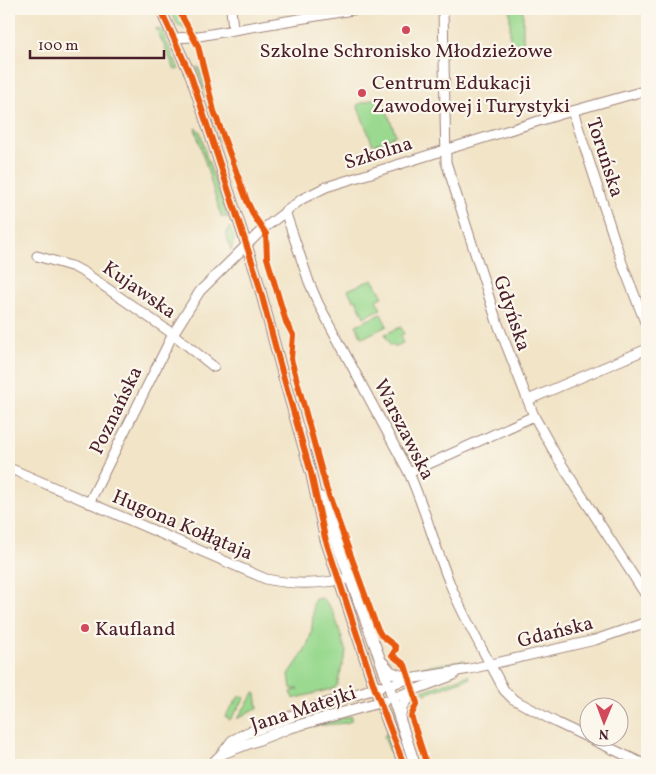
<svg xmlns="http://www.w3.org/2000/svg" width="656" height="774" font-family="Vollkorn,serif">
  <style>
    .green { fill: #9ad98f; stroke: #727c5d }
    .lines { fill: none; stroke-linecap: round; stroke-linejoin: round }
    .minor-casing { stroke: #9e8279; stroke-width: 11 }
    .tertiary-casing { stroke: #9e8279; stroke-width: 12 }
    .minor { stroke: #fff; stroke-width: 9 }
    .tertiary { stroke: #fff; stroke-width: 10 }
    .cycleway-casing { stroke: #fbf7ec; stroke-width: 9 }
    .cycleway { stroke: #e8590c; stroke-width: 6 }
    .poi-dot { fill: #d1495b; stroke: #fbf7ec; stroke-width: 2 }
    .labels { text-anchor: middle; stroke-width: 4.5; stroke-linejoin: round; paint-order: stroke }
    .poi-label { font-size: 20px; fill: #4a1f2b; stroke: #fbf7ec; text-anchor: start }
    .street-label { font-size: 20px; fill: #4a1f2b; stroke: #fbf7ec }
  </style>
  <rect width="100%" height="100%" fill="#fbf7ec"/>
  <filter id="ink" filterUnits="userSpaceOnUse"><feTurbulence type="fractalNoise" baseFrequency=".02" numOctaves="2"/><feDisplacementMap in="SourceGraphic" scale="10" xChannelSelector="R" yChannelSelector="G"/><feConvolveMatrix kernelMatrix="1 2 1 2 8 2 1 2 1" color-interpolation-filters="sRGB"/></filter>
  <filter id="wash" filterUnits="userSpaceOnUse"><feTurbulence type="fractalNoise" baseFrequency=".0096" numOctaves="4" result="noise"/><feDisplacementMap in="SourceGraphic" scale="20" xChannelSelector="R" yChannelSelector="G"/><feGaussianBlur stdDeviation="1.12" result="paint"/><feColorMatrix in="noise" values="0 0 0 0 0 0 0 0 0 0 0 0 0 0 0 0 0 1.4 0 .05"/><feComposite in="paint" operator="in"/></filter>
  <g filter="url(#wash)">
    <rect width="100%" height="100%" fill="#f1e4c7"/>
    <g class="green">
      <path d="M169 9H175L186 30 177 24Z"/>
      <rect x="510" y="9" width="13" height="36"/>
      <path d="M156 28 162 31 179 69 175 70Z"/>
      <path d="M197 68H200L212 113 248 211 245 212 215 127Z"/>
      <path d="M381 96 396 135 373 145 357 105Z"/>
      <path d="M195 128 200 131 206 155 228 218 221 216Z"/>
      <path d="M230 227 234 239 231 251 226 233Z"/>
      <path d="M373 279 383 297 376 300 381 309 364 317 356 299 353 300 348 290Z"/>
      <path d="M381 314 387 326 362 338 356 325Z"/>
      <path d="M401 327 404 334 400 336 403 343 394 347 392 345 390 346 385 334Z"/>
      <path d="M321 598C335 605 341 638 346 652L337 685 335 688 293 699 291 692 299 689H291L289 674C310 644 313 640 313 603L315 599Z"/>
      <path d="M465 660V663L415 672 417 668Z"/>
      <path d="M469 675 470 678 425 694 422 691Z"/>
      <path d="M254 693 256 694 258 708 250 711 237 719Z"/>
      <path d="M240 695 245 698 230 720 225 716Z"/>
      <path d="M351 716V721L346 723 314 726Z"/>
      <path d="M387 732 399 765H396L384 737Z"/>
    </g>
  </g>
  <g filter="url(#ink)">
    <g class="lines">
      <g class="minor-casing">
        <g id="minor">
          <path d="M231 9 233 29"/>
          <path d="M443 9 446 162 496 319 534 416 557 457 647 597"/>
          <path d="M174 38 193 37 358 9"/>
          <path d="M573 111 622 263 647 327"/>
          <path d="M285 211 309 282 318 303 409 473C425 509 435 547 450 584 465 621 486 655 504 690L513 699 557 723 646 765"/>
          <path d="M37 256 74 267 85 273 173 334 214 367"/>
          <path d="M528 400 647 349"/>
          <path d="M9 468 266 579C293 585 323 584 349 578"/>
          <path d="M409 473 534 416"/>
          <path d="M89 503 173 334 200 291 263 229 302 199 326 187 558 115 647 90"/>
          <path d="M389 685 409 679 470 669 595 640 647 622"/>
          <path d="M393 698 454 675"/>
        </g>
      </g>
      <g class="tertiary-casing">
        <g id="tertiary">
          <path d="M163 9 164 17 191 76 256 274 284 379 311 473 325 538 375 689 404 765"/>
          <path d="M320 497 380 659 415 765"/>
          <path d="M383 663 391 672 409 679"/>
          <path d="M400 718 402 706 413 691"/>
          <path d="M224 753 289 728 384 701"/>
          <path d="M211 765 223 753 232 741 247 733 321 705 380 687"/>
        </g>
      </g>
      <use href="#minor" class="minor"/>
      <use href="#tertiary" class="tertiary"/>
      <g class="cycleway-casing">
        <g id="cycleway">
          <path d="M163 9 164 17 191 76 256 274 284 379 311 473 325 538 375 689 404 765"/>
          <path d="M178 9 198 46 214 111 247 201 254 216 266 234 267 258 286 322 293 335 291 359 326 487 377 628 381 635 395 646 396 649 392 655 405 665 413 691 417 703 411 716 427 765"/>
        </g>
      </g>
      <use href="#cycleway" class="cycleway"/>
    </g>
  </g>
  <g class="poi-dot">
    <circle cx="406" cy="30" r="5"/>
    <circle cx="362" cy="93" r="5"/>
    <circle cx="85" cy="628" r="5"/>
  </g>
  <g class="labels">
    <g class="poi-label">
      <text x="406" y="57" text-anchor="middle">Szkolne Schronisko Młodzieżowe</text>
      <text x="372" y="89">Centrum Edukacji<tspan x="372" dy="23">Zawodowej i Turystyki</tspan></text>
      <text x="95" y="635">Kaufland</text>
    </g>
    <g class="street-label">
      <text transform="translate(378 152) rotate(-17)" y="7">Szkolna</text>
      <text transform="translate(606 157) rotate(72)" y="7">Toruńska</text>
      <text transform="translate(140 289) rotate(35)" y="7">Kujawska</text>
      <text transform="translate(513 313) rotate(71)" y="7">Gdyńska</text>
      <text transform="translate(115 410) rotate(-64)" y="7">Poznańska</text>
      <text transform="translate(405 429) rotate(63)" y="7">Warszawska</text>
      <text transform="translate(183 524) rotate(23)" y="7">Hugona Kołłątaja</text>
      <text transform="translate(555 631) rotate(-14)" y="7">Gdańska</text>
      <text transform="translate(303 708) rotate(-18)" y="7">Jana Matejki</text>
    </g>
  </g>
  <rect width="656" height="774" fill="none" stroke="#fbf7ec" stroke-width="30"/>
  <g transform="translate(604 722) rotate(181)"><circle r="24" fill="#fbf7ec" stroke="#b4a19f"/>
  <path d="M0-4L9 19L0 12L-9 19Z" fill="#d1495b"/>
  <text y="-8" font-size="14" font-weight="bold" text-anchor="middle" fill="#4a1f2b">N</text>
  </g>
  <path d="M30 50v8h134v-8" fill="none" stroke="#4a1f2b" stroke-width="2.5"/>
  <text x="38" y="50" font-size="15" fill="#4a1f2b" stroke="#fbf7ec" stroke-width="4" paint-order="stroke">100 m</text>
</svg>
